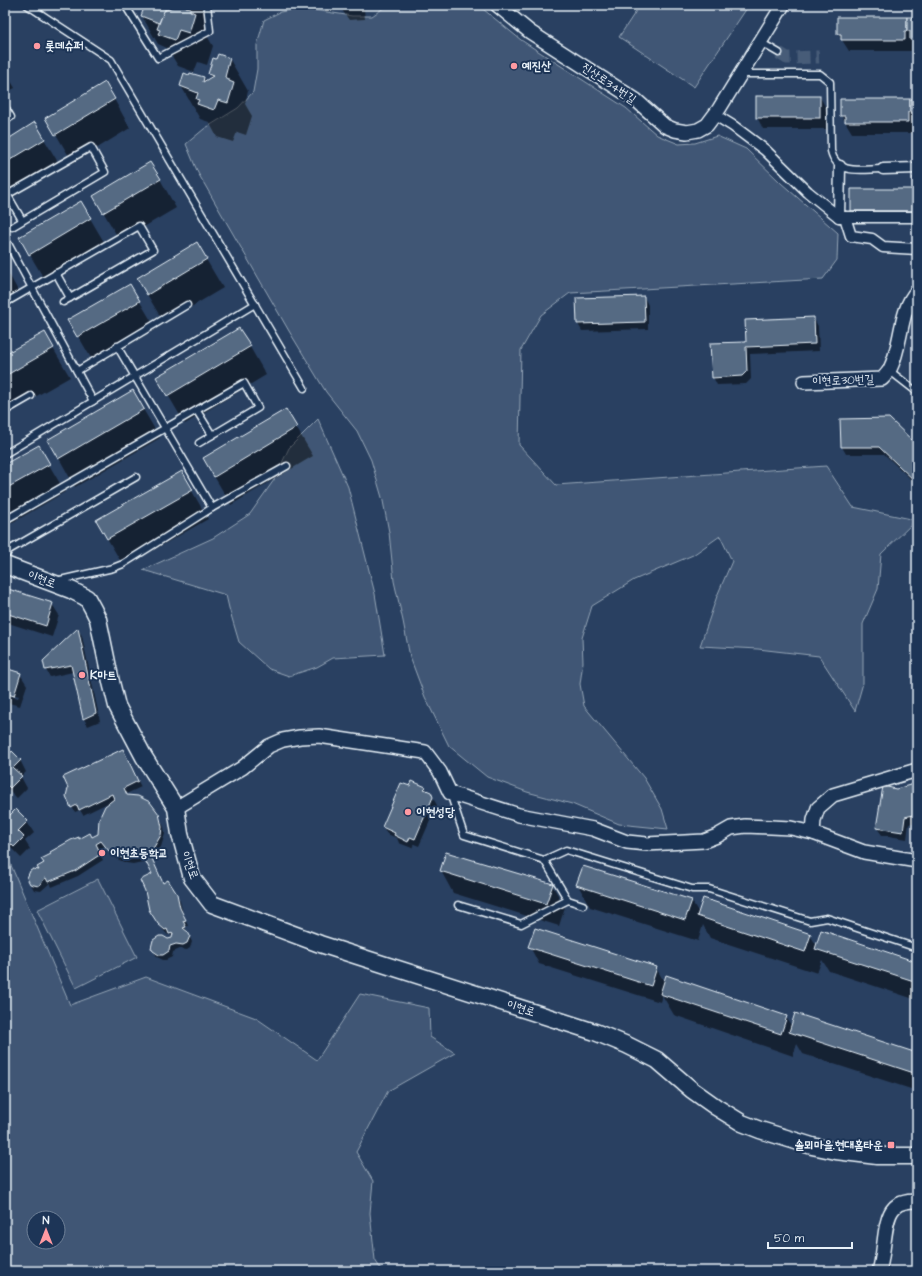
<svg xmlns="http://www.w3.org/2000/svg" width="922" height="1276" font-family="'Architects Daughter','Poor Story',sans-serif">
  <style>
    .green { fill: #415774; stroke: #94a4b6; fill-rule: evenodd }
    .shadow { fill: #0007 }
    .building { fill: #556a83; stroke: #e8f1f8 }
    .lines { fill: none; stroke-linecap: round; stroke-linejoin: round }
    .minor-tunnel { stroke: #465b78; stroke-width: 13; stroke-dasharray: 13 6; stroke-linecap: butt }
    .service-casing { stroke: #e8f1f8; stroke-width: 9 }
    .pedestrian-casing { stroke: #e8f1f8; stroke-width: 13 }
    .minor-casing { stroke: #e8f1f8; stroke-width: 16 }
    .tertiary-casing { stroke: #e8f1f8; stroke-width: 19 }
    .service { stroke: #1d3557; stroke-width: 6 }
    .pedestrian { stroke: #1d3557; stroke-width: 10 }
    .minor { stroke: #1d3557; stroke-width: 13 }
    .tertiary { stroke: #1d3557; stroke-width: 16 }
    .poi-dot { fill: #ff9aa2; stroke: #1d3557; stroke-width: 1.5 }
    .labels { text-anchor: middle; stroke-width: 4; stroke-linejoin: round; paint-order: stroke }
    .poi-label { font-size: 12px; font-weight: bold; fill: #e8f1f8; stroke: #1d3557; text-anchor: start }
    .street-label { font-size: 12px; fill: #e8f1f8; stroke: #1d3557 }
  </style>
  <rect width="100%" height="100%" fill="#294061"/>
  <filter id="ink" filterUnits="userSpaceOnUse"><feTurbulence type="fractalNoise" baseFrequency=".025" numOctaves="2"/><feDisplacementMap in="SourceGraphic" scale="8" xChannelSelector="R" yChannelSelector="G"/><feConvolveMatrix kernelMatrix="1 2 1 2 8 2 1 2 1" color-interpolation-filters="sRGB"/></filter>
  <g filter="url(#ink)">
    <g class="green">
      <path d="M388 5H478L521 40 626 108 657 135 679 144 695 143 717 136 746 149 781 183 838 233 837 260 823 279 570 293 541 315 521 350 519 445 556 485 826 466 853 507 916 520 881 554 878 589 863 624V683L855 711 819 656 758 649 700 646 717 596 732 561 720 536 693 555 634 580 592 606 582 638 583 662 580 684 584 706 644 778 662 809 668 829 619 824 572 804 527 792 487 777 449 746 425 697 410 657 403 621 394 581 389 532 383 501 371 460 357 431 326 392 289 331 198 173 186 144 204 129 238 108 253 92 257 69V45L264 20 280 12 302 8 352 16H372Z"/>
      <path d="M640 5H749L694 87 619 37Z"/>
      <path d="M318 419 348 487 375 594 385 655 333 658 317 667 289 676 269 669 239 642 229 608 226 595 143 570 213 538 250 514 274 480 289 448Z"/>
      <path d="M5 851 70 1005 146 977 256 1018 317 1060 360 994 429 1008 430 1037 455 1053 388 1091 356 1152 373 1181 370 1213 375 1260 382 1271H5ZM34 1218H58V1242H34Z"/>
      <path d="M98 879 137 957 76 988 37 910Z"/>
    </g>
    <g class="shadow">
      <path d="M146 5H157L165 8 167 11 173 8 171 5H200L209 21 206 34 213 46 207 65 198 62 194 72 178 66 167 48 158 44 142 16Z"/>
      <path d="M322 5H362L364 9 365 19 349 20 342 10 326 11Z"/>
      <path d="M917 18V51L911 40V51H849L838 34Z"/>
      <path d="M229 58 248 91 245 104 252 116 246 135 237 132 233 142 217 137 209 122 200 119 181 86 204 78 206 81 211 78 209 74Z"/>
      <path d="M5 71 15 88 5 93Z"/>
      <path d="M820 97 826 108V129H763L757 117Z"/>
      <path d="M114 99 130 128 73 163 47 119Z"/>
      <path d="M917 100V127L914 122V133H852L841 115Z"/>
      <path d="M44 139 61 167 5 202V142Z"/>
      <path d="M917 178V221L858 222 852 211V190H914Z"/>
      <path d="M160 179 176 208 120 241 94 196Z"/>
      <path d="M81 203 107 247 46 282 20 238Z"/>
      <path d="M197 244 223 288 164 323 138 279Z"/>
      <path d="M5 267 21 296 5 305Z"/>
      <path d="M130 285 156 329 95 365 69 320Z"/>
      <path d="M644 297 648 305V329L582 331 578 324 577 299Z"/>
      <path d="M814 319 818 326 819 351 750 354 751 379 746 384 717 385 713 377 747 343Z"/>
      <path d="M44 333 70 377 5 414V355Z"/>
      <path d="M250 347 266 375 185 424 158 378Z"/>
      <path d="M133 392 160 438 75 487 49 440Z"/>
      <path d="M286 410 313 456 231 505 204 459Z"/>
      <path d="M38 446 65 492 5 527V465Z"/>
      <path d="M842 447H917V485L884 454H846Z"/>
      <path d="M181 472 208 519 124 567 97 521Z"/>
      <path d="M5 589 52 604 59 615 52 637 5 622Z"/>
      <path d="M78 629 82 636 100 721 88 726 84 719 73 672 50 677 46 670 44 662Z"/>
      <path d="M5 669 20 674 27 685 20 706 5 702V694L18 698 19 696 5 692Z"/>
      <path d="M125 755 141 787 126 794 127 796 150 803 155 808 164 827 165 834 161 847 151 858 163 884 177 895 180 901 183 914 188 926 185 927 192 942 190 948 187 950 180 949 173 952 172 957 166 960H163L157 957 154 951 168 940 173 938 170 934 168 935 163 930 154 916 153 874 147 861 133 864 126 863 113 857 105 846 98 850 103 860 78 876 52 887 50 883 41 891 34 890 29 881 41 871 52 854 79 840 92 839 100 835 112 801 83 815 80 810 75 812 72 807Z"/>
      <path d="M5 760H20L26 772 21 777 27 788 17 798 5 786Z"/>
      <path d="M917 784V822L909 824 907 839 882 835 877 828 896 790Z"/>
      <path d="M425 787 428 792 430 793 437 805 419 846 414 844 412 848 399 843 397 838 387 834 383 827 410 788Z"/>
      <path d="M5 805 8 809 5 812Z"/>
      <path d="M5 821 27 822 34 833 25 841 30 849 21 858 5 842Z"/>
      <path d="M441 871 552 885 565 907 559 926 453 893Z"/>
      <path d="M578 885 691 900 699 913 810 935 817 946 917 963V1000L829 971 822 960 817 973 710 938 703 925 698 941 590 907Z"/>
      <path d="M530 947 656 968 665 983 786 1017 792 1027 917 1054V1091L803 1054 797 1044 793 1056 674 1015 662 995 660 1002 539 964Z"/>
    </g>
    <g class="building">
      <path d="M145 5H160L166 7 162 18H161L159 23 141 16Z"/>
      <path d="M172 5H186V7L190 8V11L195 13 189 33 179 30 175 40 158 34 160 30 157 29 164 11 174 6Z"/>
      <path d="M837 17H907V31H905V40H841V34H837Z"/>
      <path d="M907 17H917V40H910V31H907Z"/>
      <path d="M218 54 230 58 225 77 229 79V81L234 83 228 103 218 100 214 110 197 104 199 100 196 99 198 93 180 86 184 73 189 75 190 73 204 77 203 82 213 76 208 74 213 58 216 59Z"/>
      <path d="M105 82 115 99 55 135 45 118Z"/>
      <rect x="756" y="96" width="64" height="22"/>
      <path d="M840 99H910V112H908V122H845V116H840Z"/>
      <path d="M910 99H917V122H913V112H910Z"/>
      <path d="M35 122 45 139 5 163V141Z"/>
      <path d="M150 162 161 179 103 213 93 196Z"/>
      <path d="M913 177H917V199H914Z"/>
      <path d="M851 189H913L914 211H851Z"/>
      <path d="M81 201 91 218 29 255 19 237Z"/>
      <path d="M197 242 207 259 147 295 137 278Z"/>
      <path d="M130 284 140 301 77 337 67 320Z"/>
      <path d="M644 296 645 322 577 324 576 298Z"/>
      <path d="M814 317 815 344 746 347 747 371 742 376 712 378 710 343 746 342 745 320Z"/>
      <path d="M239 328 251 346 167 396 156 377Z"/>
      <path d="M45 332 54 348 5 376V354Z"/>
      <path d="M133 390 144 409 58 459 47 440Z"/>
      <path d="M286 409 297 427 214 477 203 458Z"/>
      <path d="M889 418 917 445V483L879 447H841L840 419Z"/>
      <path d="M39 445 50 464 5 489V464Z"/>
      <path d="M182 471 193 490 107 539 96 520Z"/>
      <path d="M5 588 53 603 46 626 5 613Z"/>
      <path d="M78 628 96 713 83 719 71 665 45 670 43 661Z"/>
      <path d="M5 668 21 673 14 696 5 693Z"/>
      <path d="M123 749 138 781 124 788 127 795 138 796 150 802 159 814 162 827 161 835 154 847 149 852 163 883 168 880 177 894 180 908 186 920 183 921 186 927 183 928 188 932 190 936 187 943 183 945 176 944 170 946 169 951 163 955H159L153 951 151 948 153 940 159 936H163L168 939 172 938 173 933 169 934 167 929 165 930 158 924 149 910 145 891 140 880 152 874 143 856 129 859 122 858 109 851 101 841 96 844 101 854 75 871 48 882 46 878 44 879 41 884 38 886 30 884 27 878 30 871 33 869 39 870 37 867 44 863 41 859 51 854 50 852 71 840 79 837V839L90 833 92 837 98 834 99 819 105 806 114 799 112 794 79 810 77 805 71 808 66 796 68 788 63 777Z"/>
      <path d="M12 751 21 760 13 768 22 776 10 788 5 783V759Z"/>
      <path d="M412 781 426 787 424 789 431 792 433 797 415 839 410 837 408 842 394 835 395 833 382 827 401 783 410 786Z"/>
      <path d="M917 783V814L905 817 903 832 876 828 883 786 896 789Z"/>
      <path d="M16 809 28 821 18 831 24 837 14 847 5 838V820Z"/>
      <path d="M446 852 553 884 546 904 440 871Z"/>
      <path d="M583 866 692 900 685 920 576 885Z"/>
      <path d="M703 898 811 934 805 952 697 916Z"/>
      <path d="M535 928 657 967 651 986 528 947Z"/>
      <path d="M821 930 917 962V982L815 949Z"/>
      <path d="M666 975 787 1016 781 1034 660 994Z"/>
      <path d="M795 1013 917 1053V1074L789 1032Z"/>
    </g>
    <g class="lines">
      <path class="minor-tunnel" d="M779 53 787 58 819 57"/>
      <g class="service-casing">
        <g id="service">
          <path d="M27 5 111 60 304 388"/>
          <path d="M125 5 158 58 210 31 207 5"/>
          <path d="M760 42 779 53"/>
          <path d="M740 74H820L830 82 831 151C837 176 862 169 883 169"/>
          <path d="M5 107 11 117 5 120"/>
          <path d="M7 194 22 220"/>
          <path d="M5 196 91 147 105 172 12 227"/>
          <path d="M5 238 93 401"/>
          <path d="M56 273 70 298"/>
          <path d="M5 303 139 226 153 250 63 302"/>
          <path d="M117 346 212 508"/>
          <path d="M77 371 187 305"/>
          <path d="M890 371 917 392"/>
          <path d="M5 411 31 396"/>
          <path d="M197 411 212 435"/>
          <path d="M5 454 255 304"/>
          <path d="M5 520 244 383 258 408 199 443"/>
          <path d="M5 543 9 550"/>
          <path d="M5 557 9 550 136 477"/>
          <path d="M56 581 113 568 123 564 212 508 287 466"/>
          <path d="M450 793 464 835 544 860 568 900 583 905"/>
          <path d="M544 860 566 850 692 889H709L810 921 827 918 917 948"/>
          <path d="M458 905 521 924 568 900"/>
        </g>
      </g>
      <g class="pedestrian-casing">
        <g id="pedestrian">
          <path d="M715 115 733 126 765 150 808 192 839 217"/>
          <path d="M840 166 839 217H917"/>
          <path d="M883 169 917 168"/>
          <path d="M845 217 851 236 872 239 883 247 917 249"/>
        </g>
      </g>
      <g class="minor-casing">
        <g id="minor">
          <path d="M497 5 530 32 636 100 665 126 675 130 687 132 698 130 707 125 719 109 783 5"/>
          <path d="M804 382 882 379C885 376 888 373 890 369 902 346 899 310 917 291"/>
          <path d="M176 808 242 768 269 746 283 740 300 737 319 736 425 752 440 772 450 793 519 815 593 829 627 842 647 844 704 841 717 836 731 828 745 826 771 827 791 828 813 833 864 852 917 861"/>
          <path d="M813 833 814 820 818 808 833 795 917 770"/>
          <path d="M879 1271C885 1254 883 1219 894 1208 899 1202 909 1201 917 1201"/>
        </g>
      </g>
      <g class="tertiary-casing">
        <path id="tertiary" d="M5 565 71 590 87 598 93 609 98 619 111 682 117 706 144 757 176 808 180 834 192 878 212 904 320 944 595 1032 627 1045 657 1060 692 1090 716 1107 742 1123 760 1130 812 1146 836 1151 877 1156H917"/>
      </g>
      <use href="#service" class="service"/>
      <use href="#pedestrian" class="pedestrian"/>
      <use href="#minor" class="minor"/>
      <use href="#tertiary" class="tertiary"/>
    </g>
  </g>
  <g class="poi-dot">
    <circle cx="37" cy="46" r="4"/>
    <circle cx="514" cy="66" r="4"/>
    <circle cx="82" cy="675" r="4"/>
    <circle cx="408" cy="812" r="4"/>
    <circle cx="102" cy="853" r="4"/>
    <rect x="887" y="1141" width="8" height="8" rx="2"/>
  </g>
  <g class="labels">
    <g class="poi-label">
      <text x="45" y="50">롯데슈퍼</text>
      <text x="522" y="70">예진산</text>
      <text x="90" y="679">K마트</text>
      <text x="416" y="816">이현성당</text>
      <text x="110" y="857">이현초등학교</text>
      <text x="883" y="1149" text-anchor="end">솔뫼마을.현대홈타운</text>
    </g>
    <g class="street-label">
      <text transform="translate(609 83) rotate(34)" y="4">진산로34번길</text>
      <text transform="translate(843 380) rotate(-2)" y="4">이현로30번길</text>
      <text transform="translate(42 579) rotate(21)" y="4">이현로</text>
      <text transform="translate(190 865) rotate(70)" y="4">이현로</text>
      <text transform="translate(521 1008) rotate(18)" y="4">이현로</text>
    </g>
  </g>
  <rect width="922" height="1276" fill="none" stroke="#1d3557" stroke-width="20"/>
  <rect x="10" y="10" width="902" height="1256" fill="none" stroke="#e8f1f8" stroke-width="1.5" filter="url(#ink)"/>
  <g transform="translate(46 1230)"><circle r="19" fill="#1d3557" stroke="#6e8097"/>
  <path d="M0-3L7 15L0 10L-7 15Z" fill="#ff9aa2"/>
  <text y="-6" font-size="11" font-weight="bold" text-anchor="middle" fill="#e8f1f8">N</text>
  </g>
  <path d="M768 1242v6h84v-6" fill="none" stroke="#e8f1f8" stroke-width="2"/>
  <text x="774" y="1242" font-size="12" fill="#e8f1f8" stroke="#1d3557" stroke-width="3" paint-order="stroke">50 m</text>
</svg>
